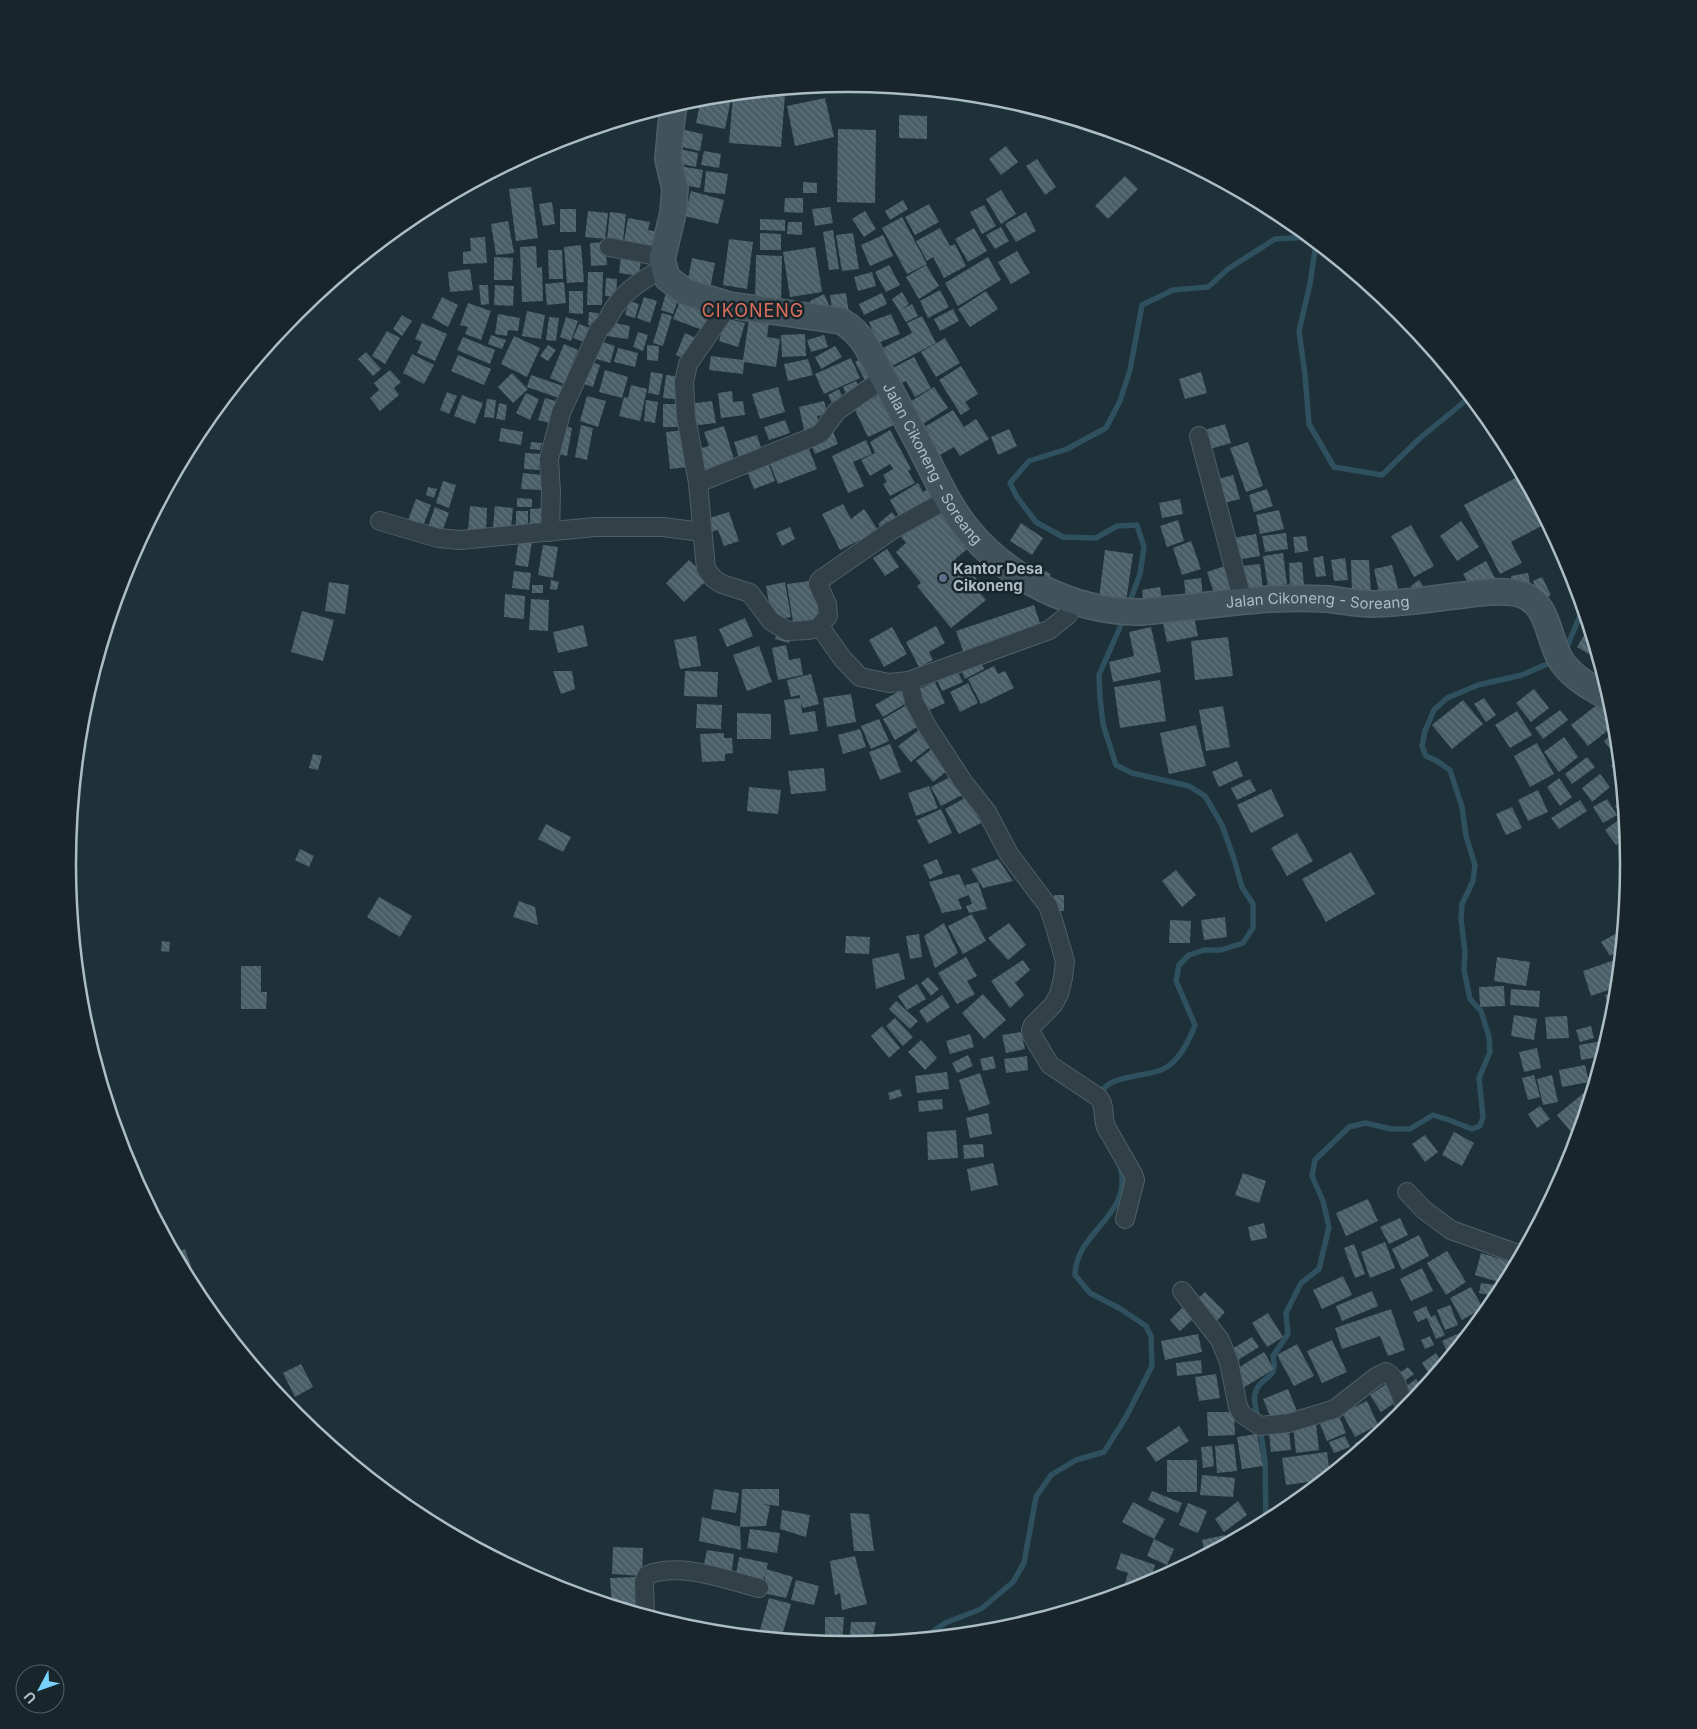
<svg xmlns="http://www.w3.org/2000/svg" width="1697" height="1729" font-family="Inter,sans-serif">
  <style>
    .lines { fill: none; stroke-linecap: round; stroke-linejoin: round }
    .stream { stroke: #2f505e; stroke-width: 5.5 }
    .building { fill: url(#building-back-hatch) }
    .street-casing { stroke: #4f5f66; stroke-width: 20 }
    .secondary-casing { stroke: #4f5f66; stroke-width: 28 }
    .street { stroke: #324148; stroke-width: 18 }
    .secondary { stroke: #40525b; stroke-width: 25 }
    .service-dot { fill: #5c6f8a; stroke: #18262c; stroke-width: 2 }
    .labels { text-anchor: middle; stroke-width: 5; stroke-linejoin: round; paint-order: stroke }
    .street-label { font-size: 15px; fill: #acbdc5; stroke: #18262c }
    .poi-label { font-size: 15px; font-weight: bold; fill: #acbdc5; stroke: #18262c; text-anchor: start }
    .quarter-label { font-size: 18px; letter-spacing: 1px; fill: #db6e5c; stroke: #18262c }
    .rim { fill: none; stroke: #acbdc5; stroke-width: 2.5 }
  </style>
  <defs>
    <pattern id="building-back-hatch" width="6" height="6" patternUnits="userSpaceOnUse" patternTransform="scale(1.25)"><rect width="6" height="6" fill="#495e67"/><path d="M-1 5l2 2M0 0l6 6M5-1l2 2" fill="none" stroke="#61737b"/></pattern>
  </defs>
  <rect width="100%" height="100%" fill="#1e3038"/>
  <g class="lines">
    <g class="stream">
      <path d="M1316 243 1310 284 1299 331 1305 375 1309 424 1334 467 1382 475 1419 439 1470 397"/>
      <path d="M1129 604 1140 574 1144 547 1137 525 1117 526 1096 538 1063 537 1036 522 1017 497 1010 483 1029 461 1067 449 1106 428 1120 401 1130 370 1142 305 1173 290 1208 287 1228 269 1275 239 1309 237"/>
      <path d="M1564 651 1567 647 1583 608"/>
      <path d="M1098 1096C1109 1074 1140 1078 1161 1070 1179 1063 1189 1041 1195 1025L1176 981 1179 965 1189 955 1204 950H1221L1243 943 1253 928V904L1242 887 1234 859 1222 825 1205 796 1189 786 1132 773 1116 765 1103 724 1100 697 1099 675 1124 618"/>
      <path d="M1258 1419C1257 1412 1253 1401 1255 1394 1260 1374 1279 1382 1273 1356L1288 1334 1286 1313 1301 1283 1319 1269 1329 1227 1323 1201 1312 1176 1315 1160 1349 1127 1366 1123 1391 1129H1410L1433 1115 1449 1120 1472 1129 1480 1126 1483 1117 1479 1078 1490 1052 1489 1037 1481 1011 1470 999 1464 970 1465 952 1461 919 1462 904 1473 881 1475 865 1466 836 1462 807 1450 770 1437 761 1426 756 1422 746 1425 731 1434 710 1447 698 1478 685 1522 675 1554 661"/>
      <path d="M1260 1428 1265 1461 1266 1523"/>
      <path d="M924 1638 945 1623 981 1609 1013 1582 1024 1563 1036 1497 1051 1475 1076 1460 1104 1452 1126 1417 1152 1366 1151 1336 1146 1326 1119 1308 1090 1293 1075 1275C1076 1230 1134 1216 1120 1166"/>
    </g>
  </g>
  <g class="building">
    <path d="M759 92 785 94 781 147 729 143 733 95Z"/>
    <path d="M716 97 731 99 725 129 696 123 701 98Z"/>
    <path d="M825 98 834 137 795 146 787 106Z"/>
    <path d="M899 115 927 116V139L899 138Z"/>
    <path d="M681 129 703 134 700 151 677 146Z"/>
    <path d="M838 129 876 130 875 203 837 202Z"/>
    <path d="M1006 146 1018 162 1001 175 989 159Z"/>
    <path d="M679 149 698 153 696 167 676 163Z"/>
    <path d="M704 151 721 154 719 168 701 165Z"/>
    <path d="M1037 159 1056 187 1045 195 1026 166Z"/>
    <path d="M679 166 703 170 700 188 676 184Z"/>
    <path d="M706 171 728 174 725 194 704 192Z"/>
    <path d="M1125 176 1138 189 1108 219 1095 206Z"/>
    <path d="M803 182 817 183V193H803Z"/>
    <path d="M531 187 538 238 516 241 509 189Z"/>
    <path d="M1001 190 1016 214 1001 224 986 199Z"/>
    <path d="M691 191 724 200 718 224 685 216Z"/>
    <path d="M785 198H803V213L784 212Z"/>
    <path d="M903 200 908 209 890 220 885 211Z"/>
    <path d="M552 202 555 224 543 226 539 204Z"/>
    <path d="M929 204 939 222 915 235 905 217Z"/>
    <path d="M984 205 996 226 982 234 970 212Z"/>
    <path d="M830 207 833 223 815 226 812 209Z"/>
    <rect x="560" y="209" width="16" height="23"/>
    <path d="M588 211 608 213 605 239 585 237Z"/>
    <path d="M865 211 876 229 864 237 852 219Z"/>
    <path d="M610 212 626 214 623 241 607 239Z"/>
    <path d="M1026 212 1036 231 1016 242 1005 224Z"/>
    <path d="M902 217 927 264 907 274 882 228Z"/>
    <path d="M628 218 650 222 648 230 658 232 654 253 623 247Z"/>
    <path d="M760 219 785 220V231L760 230Z"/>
    <path d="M508 221 514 253 496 255 491 224Z"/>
    <path d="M788 222H802V235L787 234Z"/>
    <path d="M1001 227 1009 241 995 249 986 235Z"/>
    <path d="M940 228 950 246 955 244 966 266 944 278 933 257 927 261 916 241Z"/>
    <path d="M974 228 987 251 968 262 955 239Z"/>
    <path d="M833 230 839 269 829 270 823 232Z"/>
    <path d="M760 233 781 234V250H760Z"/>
    <path d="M853 233 859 269 842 271 836 235Z"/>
    <path d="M883 235 893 256 870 266 861 245Z"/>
    <path d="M485 237 487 263 463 264V252L471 251 470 238Z"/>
    <path d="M729 239 753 242 747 289 723 285Z"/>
    <path d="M605 242 607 265 591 266 590 243Z"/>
    <path d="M581 245 584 282 567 283 564 247Z"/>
    <path d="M536 246 537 268 542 267 543 301 522 302 520 247Z"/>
    <path d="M815 247 822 292 790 297 783 252Z"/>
    <path d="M548 250H562L563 279H549Z"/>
    <path d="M1017 251 1030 273 1011 284 998 262Z"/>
    <path d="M756 255 782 256 781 307 755 306Z"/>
    <path d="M621 256 641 259 639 276 619 273Z"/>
    <path d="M494 257 513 258 512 280H494Z"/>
    <path d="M988 257 1001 280 958 306 945 283Z"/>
    <path d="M692 258 715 263 710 289 687 285Z"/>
    <path d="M889 265 900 285 886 292 875 272Z"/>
    <path d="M926 265 939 286 919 299 906 277Z"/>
    <path d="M470 269 473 290 450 292 448 272Z"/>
    <path d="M588 272H603L602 305H587Z"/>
    <path d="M872 272 876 286 858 291 854 277Z"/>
    <path d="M606 278 617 279 616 297 605 296Z"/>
    <path d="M564 282 566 303 547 305 545 284Z"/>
    <path d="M479 285H488L489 304 481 305Z"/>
    <path d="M495 285 514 286 513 306 494 305Z"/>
    <path d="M940 290 949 307 928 318 920 301Z"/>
    <path d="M569 291H583V314L569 313Z"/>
    <path d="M986 291 998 309 970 327 958 309Z"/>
    <path d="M902 292 909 304 902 309 912 304 918 316 906 322 892 299Z"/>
    <path d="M666 293 679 297 673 314 661 310Z"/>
    <path d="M846 293 849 313 833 315 830 295Z"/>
    <path d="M882 293 887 304 864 315 859 304Z"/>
    <path d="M824 294 829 305 815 312 810 301Z"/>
    <path d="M442 297 458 305 448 327 432 318Z"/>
    <path d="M644 297 657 301 650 323 637 318Z"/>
    <path d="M681 298 713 310 705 331 673 319Z"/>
    <path d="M629 301 639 304 635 318 625 315Z"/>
    <path d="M468 303 491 311 481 340 465 334 468 327 460 325Z"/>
    <path d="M953 309 959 321 940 331 934 319Z"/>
    <path d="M527 311 545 315 541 339 522 336Z"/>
    <path d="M589 312 598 313 597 326 588 325Z"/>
    <path d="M662 313 672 316 663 346 653 343Z"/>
    <path d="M498 314 520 318 518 331 508 330 507 336 495 334Z"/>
    <path d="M891 314 900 334 878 343 869 322Z"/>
    <path d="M402 315 412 321 402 336 393 329Z"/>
    <path d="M922 316 936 343 892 366 883 348 912 333 907 323Z"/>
    <path d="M549 317 559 318 556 341 546 340Z"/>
    <path d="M566 317 578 321 571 341 560 337Z"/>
    <path d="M725 318 745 323 738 347 719 341Z"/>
    <path d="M749 319 769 322 767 337 780 339 776 367 744 362 743 374 709 370 711 356 743 360Z"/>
    <path d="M610 322 630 326 628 339 607 336Z"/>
    <path d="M422 323 447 334 435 361 417 353 422 342 415 339Z"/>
    <path d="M579 324 596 330 590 344 573 338Z"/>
    <path d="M387 331 400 338 385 364 372 356Z"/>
    <path d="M638 332 648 335 643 351 633 347Z"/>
    <path d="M685 333 698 339 688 360 676 355Z"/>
    <path d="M805 334 806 356 782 357 781 335Z"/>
    <path d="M491 335 506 340 502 349 488 344Z"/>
    <path d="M824 335 828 347 811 352 807 340Z"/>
    <path d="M514 336 540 348 527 377 501 364Z"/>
    <path d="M463 337 495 350 490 364 457 350Z"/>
    <path d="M945 338 960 363 936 377 921 352Z"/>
    <path d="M596 340 615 346 610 363 590 357Z"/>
    <path d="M564 344 578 350 564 384 550 378Z"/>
    <path d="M548 345 556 350 548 361 540 356Z"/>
    <path d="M647 345 659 346 658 361 647 360Z"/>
    <path d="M835 346 842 357 821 369 815 357Z"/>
    <path d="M618 348 638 353 635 367 614 362Z"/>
    <path d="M366 352 381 369 373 376 358 359Z"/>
    <path d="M412 354 434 365 424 384 403 373Z"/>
    <path d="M458 355 491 369 484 385 451 371Z"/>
    <path d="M914 357 931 388 915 397 906 381 895 387 887 371Z"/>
    <path d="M851 358 860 378 824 394 815 374Z"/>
    <path d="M862 358 872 376 865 380 855 362Z"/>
    <path d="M808 359 813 375 788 381 784 364Z"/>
    <path d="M589 361 600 365 593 387 582 383Z"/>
    <path d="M961 366 978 394 965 402 970 409 961 415 939 380Z"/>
    <path d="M390 370 401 382 394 388 399 395 380 411 370 398 379 390 374 383Z"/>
    <path d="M605 370 628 377 622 398 599 392Z"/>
    <path d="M651 372 663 374 659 395 648 393Z"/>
    <path d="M1201 372 1207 393 1185 399 1179 379Z"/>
    <path d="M512 373 528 389 513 403 498 387Z"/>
    <path d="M531 375 563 386 559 398 527 387Z"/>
    <path d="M666 375 685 377 682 400 663 398Z"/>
    <path d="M856 381 861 391 848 398 843 387Z"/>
    <path d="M631 385 647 389 640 421 619 416 624 397 628 398Z"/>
    <path d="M778 387 785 412 760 419 752 394Z"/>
    <path d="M934 387 948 408 918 427 905 405Z"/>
    <path d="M839 389 846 404 835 409 828 395Z"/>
    <path d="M732 391 733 402 743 401 745 415 721 418 718 393Z"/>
    <path d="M447 392 457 396 449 414 440 410Z"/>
    <path d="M526 393 539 399 530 420 516 413Z"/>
    <path d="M881 394 896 424 868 437 854 408Z"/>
    <path d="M462 395 483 403 475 424 454 416Z"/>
    <path d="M587 396 606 401 598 427 580 421Z"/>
    <path d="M545 398 559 402 553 424 538 420Z"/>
    <path d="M487 399 496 400 494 418 484 417Z"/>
    <path d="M646 400 658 402 655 423 644 421Z"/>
    <path d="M712 401 716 423 691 426 688 404Z"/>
    <path d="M824 401 828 414 817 416 820 430 805 434 799 407Z"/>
    <path d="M499 403 507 405 505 420 496 419Z"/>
    <rect x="663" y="404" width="19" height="23"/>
    <path d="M953 410 964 427 976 419 989 439 960 456 954 447 938 456 921 429Z"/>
    <path d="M785 420 790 433 769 440 764 427Z"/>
    <path d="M1225 424 1231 443 1206 450 1201 431Z"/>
    <path d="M561 425 572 428 567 456 555 453Z"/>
    <path d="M581 425 593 428 587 460 575 457Z"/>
    <path d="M724 426 736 466 706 475 698 449 709 446 704 432Z"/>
    <path d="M501 428 523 432 521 445 499 441Z"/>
    <path d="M1009 429 1017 446 998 455 991 437Z"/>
    <path d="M684 430 688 467 670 469 666 432Z"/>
    <path d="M890 430 911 469 908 471 915 483 890 496 883 484 887 482 883 475 893 469 890 464 870 476 861 460 875 453 870 442Z"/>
    <path d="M833 432 838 444 815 454 810 441Z"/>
    <path d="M757 435 763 454 740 461 734 442Z"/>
    <path d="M866 440 872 454 853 462 864 486 848 493 832 456Z"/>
    <path d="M531 442 542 443 540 450 530 449Z"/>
    <path d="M1248 442 1263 486 1246 492 1230 448Z"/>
    <path d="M807 444 817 469 778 484 768 459Z"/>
    <path d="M525 453 541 454 539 470 524 469Z"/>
    <path d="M766 457 775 481 754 489 745 466Z"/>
    <path d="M523 473 542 475 541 490 521 489Z"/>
    <path d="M1233 475 1240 499 1220 504 1214 480Z"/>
    <path d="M1521 475 1547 523 1511 542 1522 563 1500 574 1464 505Z"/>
    <path d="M443 481 456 485 449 508 436 503Z"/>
    <path d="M918 483 923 492 928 489 936 502 902 522 890 500Z"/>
    <path d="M428 487 437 489 434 498 426 495Z"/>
    <path d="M1267 489 1273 506 1254 512 1249 495Z"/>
    <path d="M517 498 532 499V507H517Z"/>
    <path d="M416 499 431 505 422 529 407 523Z"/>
    <path d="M1180 499 1183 514 1162 518 1159 503Z"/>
    <path d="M843 504 851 519 864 509 880 533 862 545 860 540 840 550 822 514Z"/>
    <path d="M470 506 487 508 486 531 468 530Z"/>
    <path d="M495 506 513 508 511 529 493 527Z"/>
    <path d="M435 507 449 513 440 537 426 532Z"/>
    <path d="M546 508V530L530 531V509Z"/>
    <path d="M938 508 970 547 955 559 968 575 971 572 983 587 978 591 986 600 951 628 917 586 921 583 896 552 906 543 901 537Z"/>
    <path d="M1279 510 1284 529 1260 534 1256 515Z"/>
    <rect x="516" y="511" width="12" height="21"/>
    <path d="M729 512 739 541 724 546 718 530 711 532 706 519Z"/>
    <path d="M892 512 899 521 882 529 878 524Z"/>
    <path d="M1178 520 1184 541 1167 547 1160 526Z"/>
    <path d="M1461 521 1479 547 1457 561 1440 536Z"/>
    <path d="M1021 523 1043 538 1032 555 1010 541Z"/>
    <path d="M1411 525 1434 566 1414 577 1391 536Z"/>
    <path d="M790 527 795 539 782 546 776 533Z"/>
    <path d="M1286 533 1288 549 1265 552 1262 536Z"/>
    <path d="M1256 534 1260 556 1237 560 1233 538Z"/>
    <path d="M1306 536 1308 551 1295 553 1293 537Z"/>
    <path d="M519 539 532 541 528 567 515 565Z"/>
    <path d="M1191 541 1201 569 1182 575 1173 548Z"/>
    <path d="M543 545 558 547 553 578 538 575Z"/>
    <path d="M887 549 899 567 885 576 873 558Z"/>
    <path d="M1105 550 1133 554 1126 602 1099 598Z"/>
    <path d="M1283 553 1287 584 1268 587 1263 556Z"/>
    <path d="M1323 556 1326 576 1316 577 1313 558Z"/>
    <path d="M1345 558 1348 580 1334 581 1331 560Z"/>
    <path d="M689 560 708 579 684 602 666 583Z"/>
    <path d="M1351 560H1369L1371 592 1352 593Z"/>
    <path d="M1486 561 1495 578 1472 590 1463 574Z"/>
    <path d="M1028 562 1051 574 1046 585 1022 573Z"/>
    <path d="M1302 562 1304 586 1290 587 1289 563Z"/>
    <path d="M1260 564 1263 589 1243 591 1241 566Z"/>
    <path d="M1392 565 1399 592 1380 597 1374 569Z"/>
    <path d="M1225 566 1234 593 1216 599 1207 572Z"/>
    <path d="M514 571 531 573 529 590 512 588Z"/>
    <path d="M1528 573 1531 588 1513 591 1511 576Z"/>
    <path d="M1542 577 1551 595 1541 600 1533 581Z"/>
    <path d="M1201 578 1203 598 1186 599 1184 580Z"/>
    <path d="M551 580 559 582 557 590 550 589Z"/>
    <path d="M817 580 823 618 793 622 787 584Z"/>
    <path d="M1419 580 1429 594 1421 599 1411 586Z"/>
    <path d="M329 582 349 585 345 614 325 611Z"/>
    <path d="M785 582 791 617 772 621 766 586Z"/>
    <rect x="532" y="585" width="11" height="8"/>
    <path d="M1160 587 1163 606 1144 608 1142 590Z"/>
    <path d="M505 594 525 596 524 619 504 617Z"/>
    <path d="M531 599 549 600 548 631 529 630Z"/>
    <path d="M1034 605 1042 629 965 656 956 631Z"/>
    <path d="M302 611 334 620 323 661 291 652Z"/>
    <path d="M1194 617 1198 636 1167 642 1163 623Z"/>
    <path d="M745 618 753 636 727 647 719 629Z"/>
    <path d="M583 625 588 646 558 653 553 632Z"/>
    <path d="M936 626 945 643 929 652 933 660 919 667 906 642Z"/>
    <path d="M892 627 907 654 884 667 869 640Z"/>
    <path d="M1151 627 1161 672 1113 682 1109 662 1134 656 1129 632Z"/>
    <path d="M1589 627 1599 660 1577 647Z"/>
    <path d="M778 629 792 634 789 643 775 639Z"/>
    <path d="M696 636 701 666 680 669 674 640Z"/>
    <path d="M1228 637 1233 676 1195 680 1191 641Z"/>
    <path d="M786 645 789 660 800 658 803 675 778 680 772 648Z"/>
    <path d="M759 646 772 682 747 691 733 655Z"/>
    <path d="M979 659 984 669 965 679 960 668Z"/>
    <path d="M994 666 998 674 1005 671 1014 688 981 704 968 679Z"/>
    <path d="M955 667 963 682 942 691 935 676Z"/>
    <path d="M553 671H572L575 689 561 694Z"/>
    <path d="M685 671 718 672 717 697 684 696Z"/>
    <path d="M811 674 819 704 803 708 801 702 802 713 815 711 818 731 790 735 784 700 800 698V695L791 697 787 680Z"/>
    <path d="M1160 680 1166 721 1120 728 1114 687Z"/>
    <path d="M935 682 945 703 925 712 915 691Z"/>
    <path d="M968 683 978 703 960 712 950 692Z"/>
    <path d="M1534 689 1549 708 1531 722 1516 703Z"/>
    <path d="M901 690 908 702 883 717 875 705Z"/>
    <path d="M851 694 856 722 827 727 823 698Z"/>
    <path d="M1484 698 1496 715 1486 722 1474 704Z"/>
    <path d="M1463 700 1483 724 1452 749 1432 725Z"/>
    <path d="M1602 701 1615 718 1616 724 1588 746 1571 725Z"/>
    <path d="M697 704 722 705 721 729 696 728Z"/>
    <path d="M905 706 917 727 895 740 883 719Z"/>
    <path d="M1223 706 1230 747 1206 751 1199 710Z"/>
    <path d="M1560 710 1568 720 1543 739 1535 728Z"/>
    <path d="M1517 711 1532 735 1510 748 1495 725Z"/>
    <path d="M737 713 771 714V739H737Z"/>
    <path d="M879 719 889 741 871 749 861 726Z"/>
    <path d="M1196 725 1206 766 1169 774 1160 733Z"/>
    <path d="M923 727 935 743 911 762 898 746Z"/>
    <path d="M860 729 866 747 843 754 838 735Z"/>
    <path d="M1616 731 1619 754 1616 756 1604 741Z"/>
    <path d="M724 733V738H732L733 753 725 754V761L702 762 700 734Z"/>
    <path d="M1564 737 1578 757 1559 772 1544 752Z"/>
    <path d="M1537 743 1554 774 1530 787 1514 756Z"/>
    <path d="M890 744 901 772 880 780 869 752Z"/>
    <path d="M936 746 952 767 933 782 916 761Z"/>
    <path d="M313 754 322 756 318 770 309 768Z"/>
    <path d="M1587 757 1595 767 1572 784 1565 774Z"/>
    <path d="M1619 759 1621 777 1611 766Z"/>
    <path d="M1237 761 1243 776 1219 787 1212 772Z"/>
    <path d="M824 768 826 791 791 794 788 771Z"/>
    <path d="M1600 774 1610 787 1592 802 1582 788Z"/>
    <path d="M954 775 964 794 941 806 931 787Z"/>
    <path d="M1559 778 1572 797 1560 806 1547 787Z"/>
    <path d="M1250 779 1256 791 1237 800 1231 788Z"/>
    <path d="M929 786 938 808 916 816 908 793Z"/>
    <path d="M749 787 781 790 778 814 747 811Z"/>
    <path d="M1271 789 1284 816 1251 833 1237 805Z"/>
    <path d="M1538 790 1548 812 1528 821 1518 800Z"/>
    <path d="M967 797 981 823 959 834 945 809Z"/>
    <path d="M1607 799 1617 815 1603 823 1593 807Z"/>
    <path d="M1580 800 1587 811 1559 829 1551 818Z"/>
    <path d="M1623 801 1625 821 1615 806Z"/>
    <path d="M1512 807 1522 828 1506 835 1496 814Z"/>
    <path d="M941 809 952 833 929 844 917 820Z"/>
    <path d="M1617 821 1626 834 1627 837 1616 845 1605 830Z"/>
    <path d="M546 824 571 837 563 852 538 839Z"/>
    <path d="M1297 833 1313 861 1287 876 1271 848Z"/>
    <path d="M300 849 314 856 309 867 295 860Z"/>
    <path d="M1351 852 1375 894 1326 922 1302 879Z"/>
    <path d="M937 859 943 873 930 879 923 865Z"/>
    <path d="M998 859 1013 881 983 888 971 869Z"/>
    <path d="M1176 870 1196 895 1182 907 1162 881Z"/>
    <path d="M959 874 969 895 958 899 962 909 942 913 929 882Z"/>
    <path d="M978 882 987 909 969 913 966 906 972 904 965 885Z"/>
    <rect x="1054" y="895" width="10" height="16"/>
    <path d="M379 897 412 916 400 937 367 917Z"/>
    <path d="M519 901 535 907 538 925 513 917Z"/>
    <path d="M972 914 986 941 963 954 948 926Z"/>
    <path d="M1225 917 1227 937 1204 940 1201 920Z"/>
    <path d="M1170 920 1191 921 1190 943H1169Z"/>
    <path d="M944 923 958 953 935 968 924 936Z"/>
    <path d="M1009 923 1026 945 1008 960 988 938Z"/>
    <path d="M919 934 922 957 910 959 906 936Z"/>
    <path d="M1615 934 1622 945 1621 949 1610 956 1601 942Z"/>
    <path d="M846 936 870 937 869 954 845 953Z"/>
    <path d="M162 941 170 942 169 952 161 951Z"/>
    <path d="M899 953 905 979 876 989 872 959Z"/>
    <path d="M966 957 977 976 967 981 975 994 957 1004 938 973Z"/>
    <path d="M1497 957 1530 962 1526 986 1494 981Z"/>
    <path d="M1620 958 1617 987 1591 996 1583 971Z"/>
    <path d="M1023 960 1030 970 1015 983 1024 995 1010 1008 991 981Z"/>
    <path d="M241 966H261V992H267L266 1009H241Z"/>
    <path d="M928 977 939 989 931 996 921 983Z"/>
    <path d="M917 984 926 999 907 1010 898 996Z"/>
    <path d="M1504 986 1505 1006 1480 1007 1479 987Z"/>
    <path d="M1511 989 1540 991 1539 1007 1510 1005Z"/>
    <path d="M1617 992 1614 1017 1613 1021 1605 995Z"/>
    <path d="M983 994 1006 1020 984 1039 962 1013Z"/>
    <path d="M942 995 950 1007 927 1023 919 1011Z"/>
    <path d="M896 1001 918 1021 910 1029 889 1009Z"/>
    <path d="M1514 1015 1537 1019 1534 1040 1511 1036Z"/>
    <path d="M1567 1016 1569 1038 1547 1039 1545 1017Z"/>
    <path d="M895 1018 913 1037 903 1046 886 1026Z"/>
    <path d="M882 1026 900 1048 889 1058 871 1036Z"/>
    <path d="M1591 1026 1594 1038 1580 1042 1576 1030Z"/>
    <path d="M1021 1032 1025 1049 1006 1053 1002 1035Z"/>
    <path d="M970 1034 974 1047 950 1054 946 1041Z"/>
    <path d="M921 1040 937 1058 925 1070 908 1052Z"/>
    <path d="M1607 1040 1603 1056 1581 1060 1579 1045Z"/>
    <path d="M1537 1048 1541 1068 1524 1072 1519 1052Z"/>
    <path d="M968 1055 973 1066 957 1073 952 1063Z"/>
    <path d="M993 1056 996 1068 983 1071 980 1059Z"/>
    <path d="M1027 1056 1028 1070 1006 1073 1004 1059Z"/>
    <path d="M1585 1065 1589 1082 1562 1087 1559 1070Z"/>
    <path d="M1599 1067 1594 1083 1591 1069Z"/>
    <path d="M947 1072 949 1089 917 1093 915 1076Z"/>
    <path d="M980 1073 990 1104 969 1111 959 1080Z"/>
    <path d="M1534 1075 1540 1097 1528 1100 1522 1078Z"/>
    <path d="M1552 1075 1558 1102 1543 1105 1537 1079Z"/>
    <path d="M900 1089 902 1096 890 1100 888 1093Z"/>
    <path d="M1585 1092 1590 1098 1577 1139 1557 1115Z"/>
    <path d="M942 1099 943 1109 919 1112 918 1101Z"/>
    <path d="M1540 1106 1550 1119 1537 1128 1528 1114Z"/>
    <path d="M988 1113 992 1134 970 1138 966 1118Z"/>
    <path d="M956 1130 958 1158 928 1160 927 1132Z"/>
    <path d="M1454 1132 1474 1143 1462 1166 1442 1155Z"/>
    <path d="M1425 1135 1438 1152 1425 1162 1412 1144Z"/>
    <path d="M983 1144 984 1157 964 1159 963 1145Z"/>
    <path d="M993 1163 998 1185 971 1191 967 1169Z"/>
    <path d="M1243 1173 1266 1181 1259 1203 1235 1195Z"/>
    <path d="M1368 1199 1378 1221 1346 1236 1336 1213Z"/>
    <path d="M1400 1218 1408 1235 1389 1244 1380 1227Z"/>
    <path d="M1264 1223 1267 1238 1251 1241 1248 1227Z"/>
    <path d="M1419 1235 1429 1256 1402 1270 1392 1249Z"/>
    <path d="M1385 1242 1395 1268 1370 1278 1361 1252Z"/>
    <path d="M1354 1244 1365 1274 1355 1278 1344 1248Z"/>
    <path d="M185 1249 191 1266 183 1269 175 1253Z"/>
    <path d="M1447 1251 1466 1282 1446 1295 1427 1263Z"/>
    <path d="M1481 1253 1511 1262 1505 1284 1475 1275Z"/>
    <path d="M1422 1268 1433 1291 1411 1301 1400 1279Z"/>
    <path d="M1343 1276 1352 1295 1322 1309 1313 1290Z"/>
    <path d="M1481 1283 1496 1285 1495 1296 1479 1293Z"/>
    <path d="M1471 1287 1483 1308 1462 1320 1450 1298Z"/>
    <path d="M1372 1291 1378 1306 1342 1321 1336 1306Z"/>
    <path d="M1205 1292 1225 1312 1215 1323 1194 1302Z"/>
    <path d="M1450 1305 1458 1325 1445 1330 1437 1310Z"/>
    <path d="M1426 1306 1431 1317 1435 1315 1445 1335 1436 1339 1427 1318 1418 1322 1413 1312Z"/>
    <path d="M1182 1308 1193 1319 1180 1331 1170 1320Z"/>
    <path d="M1391 1309 1405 1350 1388 1356 1380 1336 1342 1349 1335 1328Z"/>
    <path d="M1268 1313 1283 1337 1267 1347 1252 1323Z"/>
    <path d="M1483 1316 1474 1328 1471 1322Z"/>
    <path d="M1466 1330 1468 1335 1456 1350 1448 1353 1442 1341Z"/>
    <path d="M1198 1334 1202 1352 1165 1360 1161 1341Z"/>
    <path d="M1430 1336 1434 1345 1425 1349 1421 1340Z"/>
    <path d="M1252 1337 1259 1347 1238 1360 1232 1349Z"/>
    <path d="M1332 1340 1347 1372 1322 1383 1307 1351Z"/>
    <path d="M1297 1344 1314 1376 1294 1386 1277 1355Z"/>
    <path d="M1264 1352 1274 1369 1243 1388 1233 1371Z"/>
    <path d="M1436 1353 1443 1365 1432 1379 1422 1363Z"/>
    <path d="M1201 1360 1202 1373 1177 1376 1176 1363Z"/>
    <path d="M301 1364 313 1387 295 1397 283 1373Z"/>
    <path d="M1408 1367 1414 1374 1403 1382 1397 1375Z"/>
    <path d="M1216 1374 1220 1398 1199 1401 1195 1377Z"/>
    <path d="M1416 1379 1422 1387 1406 1398 1401 1390Z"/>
    <path d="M1386 1384 1397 1401 1381 1412 1370 1395Z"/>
    <path d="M1288 1389 1298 1414 1273 1423 1263 1399Z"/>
    <path d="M1367 1401 1378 1425 1355 1437 1342 1413Z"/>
    <path d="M1207 1412H1234L1235 1435 1208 1436Z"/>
    <path d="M1339 1416 1346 1433 1327 1441 1320 1424Z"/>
    <path d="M1316 1424 1319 1450 1296 1453 1293 1426Z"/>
    <path d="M1179 1426 1189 1441 1156 1462 1146 1448Z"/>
    <path d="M1289 1431 1291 1450 1271 1452 1269 1433Z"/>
    <path d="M1257 1434 1263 1466 1242 1469 1237 1437Z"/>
    <path d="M1345 1436 1350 1447 1334 1453 1329 1442Z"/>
    <path d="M1370 1437 1371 1441 1358 1451 1355 1443Z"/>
    <path d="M1234 1444 1237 1471 1217 1473 1215 1446Z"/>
    <path d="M1212 1446 1214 1466 1203 1468 1201 1447Z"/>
    <path d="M1327 1452 1330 1475 1323 1480 1286 1485 1282 1458Z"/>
    <path d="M1350 1454 1352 1457 1340 1467 1337 1460Z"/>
    <rect x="1167" y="1460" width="30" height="32"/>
    <path d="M1202 1475 1235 1478 1233 1497 1200 1495Z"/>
    <path d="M714 1489 739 1493 736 1513 711 1509Z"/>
    <path d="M742 1489H779V1506L762 1504 770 1506 766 1526 740 1527Z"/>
    <path d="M1152 1491 1182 1503 1178 1513 1148 1500Z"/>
    <path d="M1238 1501 1247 1515 1224 1532 1215 1519Z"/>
    <path d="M1133 1502 1165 1519 1154 1539 1122 1522Z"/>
    <path d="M1188 1503 1207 1511 1198 1533 1179 1525Z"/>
    <path d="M782 1510 810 1515 806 1537 780 1529Z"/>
    <path d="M850 1513 869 1514 874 1551H854Z"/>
    <path d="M702 1517 740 1527 741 1550 699 1541Z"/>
    <path d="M750 1529 780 1533 777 1553 747 1548Z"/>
    <path d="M1225 1535 1227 1544 1205 1555 1202 1540Z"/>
    <path d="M1154 1539 1174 1549 1167 1565 1147 1556Z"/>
    <path d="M613 1547 643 1548 642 1576 612 1574Z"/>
    <path d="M707 1550 734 1554 731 1577 702 1573Z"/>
    <path d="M1121 1553 1155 1565 1148 1586 1140 1588 1125 1583 1128 1573 1116 1569Z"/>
    <path d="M855 1556 867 1604 842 1610 840 1593 835 1595 830 1561Z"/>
    <path d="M739 1557 768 1563 762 1586 735 1580Z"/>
    <path d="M1197 1559 1180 1569 1179 1562Z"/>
    <path d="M766 1569 793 1577 786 1598 763 1593Z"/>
    <path d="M637 1577 638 1607 622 1608 612 1605 610 1578Z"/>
    <path d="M796 1580 819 1586 814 1605 791 1600Z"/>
    <path d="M769 1598 791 1604 781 1639 758 1637Z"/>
    <path d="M825 1617H844L842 1645 825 1643Z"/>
    <path d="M851 1622H876L871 1643 849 1645Z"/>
  </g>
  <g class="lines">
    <g class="street-casing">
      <g id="street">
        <path d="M609 247 662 257"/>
        <path d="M729 305 688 364 684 382 686 417 698 483 706 569 714 579 722 584 750 593 771 621 787 631 808 630 818 628 823 631 842 658 860 677 889 683 909 681 1049 630 1068 615 1071 601"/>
        <path d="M1199 436 1243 602"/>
        <path d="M698 483 820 434 837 411 884 378"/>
        <path d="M380 521 438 538 460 540 595 527H663L702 532"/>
        <path d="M550 532 551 492 549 459 561 413 599 329C609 322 609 313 617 304 628 288 647 277 664 268"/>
        <path d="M818 628 828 616 827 604 818 584 820 580 892 530 948 499"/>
        <path d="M909 681 914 702 928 728 964 783 987 812 1009 854 1048 906 1053 920 1065 961 1063 978 1059 994 1053 1005 1033 1025 1031 1030 1032 1035 1050 1065 1098 1097C1106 1105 1102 1116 1106 1127L1133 1174 1135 1180 1125 1219"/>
        <path d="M1407 1192 1424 1210 1451 1230 1521 1255"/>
        <path d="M1182 1291 1220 1340 1229 1362 1238 1407 1242 1414 1260 1426 1289 1423 1335 1409 1376 1377 1386 1372C1399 1378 1399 1398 1407 1409"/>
        <path d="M645 1615 644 1582 647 1575C682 1562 724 1579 759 1588"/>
      </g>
    </g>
    <g class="secondary-casing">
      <g id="secondary">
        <path id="s1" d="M674 105 671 125 668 159 675 189 673 213 662 259 667 278 686 292 729 305 841 321C853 328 860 335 867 347 885 381 904 415 922 450 936 477 949 507 969 531 1009 579 1073 611 1137 612 1147 612 1159 610 1169 609 1203 606 1238 601 1272 599 1290 598 1310 598 1328 599 1344 601 1358 604 1374 604 1401 603 1427 600 1454 596 1474 594 1504 588 1523 595 1550 605 1548 642 1562 662 1574 679 1592 688 1610 698"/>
      </g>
    </g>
    <use href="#street" class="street"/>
    <use href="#secondary" class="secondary"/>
  </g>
  <circle class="service-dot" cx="943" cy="578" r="5"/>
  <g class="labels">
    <g class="street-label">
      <text dy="5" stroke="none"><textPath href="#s1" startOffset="529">Jalan Cikoneng - Soreang</textPath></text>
      <text dy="5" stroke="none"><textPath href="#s1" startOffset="979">Jalan Cikoneng - Soreang</textPath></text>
    </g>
    <g class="poi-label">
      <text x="953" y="574">Kantor Desa<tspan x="953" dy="17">Cikoneng</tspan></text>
    </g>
    <g class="quarter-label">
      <text x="753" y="317">CIKONENG</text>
    </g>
  </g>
  <path d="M0 0H1697V1729H0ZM76 864a772 772 0 1 1 1544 0a772 772 0 1 1-1544 0Z" fill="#18262c" fill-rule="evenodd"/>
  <path class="rim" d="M76 864a772 772 0 1 1 1544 0a772 772 0 1 1-1544 0Z"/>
  <g transform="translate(40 1689) rotate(229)"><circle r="24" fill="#18262c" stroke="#536269"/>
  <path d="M0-4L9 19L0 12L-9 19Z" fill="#78d2fe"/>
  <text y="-8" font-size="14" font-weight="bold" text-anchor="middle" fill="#acbdc5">U</text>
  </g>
</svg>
